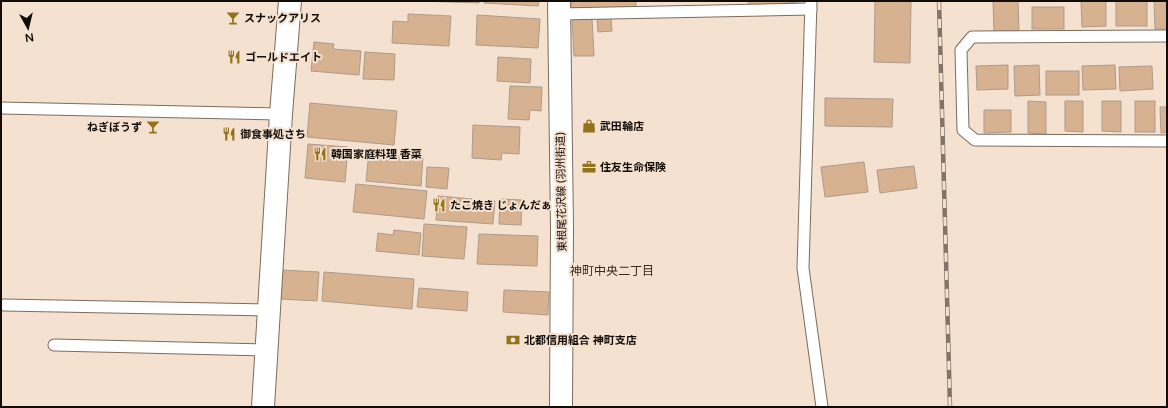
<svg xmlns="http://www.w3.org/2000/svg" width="1168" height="408" font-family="'Varela Round','Noto Sans JP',sans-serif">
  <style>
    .building { fill: #d6b291; stroke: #ad9b8b }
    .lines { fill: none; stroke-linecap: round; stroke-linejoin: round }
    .lane-casing { stroke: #7d6c5d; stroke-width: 13 }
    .street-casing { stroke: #7d6c5d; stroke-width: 24 }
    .secondary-casing { stroke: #7d6c5d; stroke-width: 24 }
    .lane { stroke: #fff; stroke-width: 11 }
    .street { stroke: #fff; stroke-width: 22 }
    .secondary { stroke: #fff; stroke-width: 22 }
    .rail-casing { stroke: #81746a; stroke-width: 4.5 }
    .rail { stroke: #f4e1d0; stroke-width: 3; stroke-dasharray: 9; stroke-linecap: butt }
    .labels { text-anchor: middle; stroke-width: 4; stroke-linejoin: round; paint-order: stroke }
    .poi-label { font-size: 11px; font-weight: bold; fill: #120c07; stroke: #f4e1d0; text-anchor: start }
    .street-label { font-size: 11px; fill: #120c07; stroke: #f4e1d0 }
    .neighbourhood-label { font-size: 12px; fill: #382a1d; stroke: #f4e1d0 }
  </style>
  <rect width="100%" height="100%" fill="#f4e1d0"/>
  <g class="building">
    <path d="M419 1H479V3Z"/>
    <path d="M484 1H539L538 6 484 3Z"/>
    <path d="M571 1H636V9L571 8Z"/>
    <path d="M748 1H807L749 7Z"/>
    <path d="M875 1H911L910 63 874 62Z"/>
    <path d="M993 1H1018L1019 31H994Z"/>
    <path d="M1081 1H1106V26L1082 27Z"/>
    <rect x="1116" y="1" width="31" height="25"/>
    <path d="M1154 1H1167V29H1155Z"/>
    <rect x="1032" y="7" width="32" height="22"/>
    <path d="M408 14 451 16 449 46 392 43 393 21 408 22Z"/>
    <path d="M477 15 540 19 538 48 476 45Z"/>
    <path d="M611 17 612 31 598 32 597 18Z"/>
    <path d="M572 18H592L594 56H574Z"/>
    <path d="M314 42 334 44 333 49 361 51 359 75 311 71Z"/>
    <path d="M365 52 395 54 394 80 363 79Z"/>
    <path d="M498 57 531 59 530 83 497 81Z"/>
    <path d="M1008 65V89L977 90 976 66Z"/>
    <path d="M1039 65 1040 95 1015 96 1014 66Z"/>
    <path d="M1115 65 1116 89 1083 90 1082 66Z"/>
    <path d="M1152 66 1153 89 1120 91 1119 67Z"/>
    <rect x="1046" y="71" width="33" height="24"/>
    <path d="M510 86 542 87 541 111 530 110 529 120 508 119Z"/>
    <path d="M825 98 893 99 892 127 825 126Z"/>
    <path d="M1028 101 1046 102V134L1028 133Z"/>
    <path d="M1065 101H1083V132L1065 131Z"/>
    <path d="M1102 101H1121V132L1102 131Z"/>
    <rect x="1135" y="101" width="20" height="31"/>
    <path d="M310 103 397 111 394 145 307 137Z"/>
    <path d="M1160 107H1167V132L1161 133Z"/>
    <path d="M984 110H1011V132L984 133Z"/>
    <path d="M473 125 520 127 519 154 502 153 501 160 472 158Z"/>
    <path d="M308 144 348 147 345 182 305 178Z"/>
    <path d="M369 152 423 157 421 186 366 181Z"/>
    <path d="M864 162 868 192 825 197 821 167Z"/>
    <path d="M914 166 917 188 880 193 877 170Z"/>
    <path d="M427 167 449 168 447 189 426 187Z"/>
    <path d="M356 184 427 191 424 219 353 212Z"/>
    <path d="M438 196 495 201 493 224 436 220Z"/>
    <path d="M500 199 522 200 521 225 499 224Z"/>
    <path d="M424 224 467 227 464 259 422 256Z"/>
    <path d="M394 230 421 233 419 255 376 251 378 233 393 235Z"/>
    <path d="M479 234 538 236 537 266 477 264Z"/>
    <path d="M283 270 319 272 317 301 280 299Z"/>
    <path d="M324 272 414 279 412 309 322 301Z"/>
    <path d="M419 288 468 292 467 311 417 307Z"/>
    <path d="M504 290 549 292 548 315 503 312Z"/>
  </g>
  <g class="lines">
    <g class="lane-casing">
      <g id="lane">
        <path d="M811 1 803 268 822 407"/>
        <path d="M559 14 811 9"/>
        <path d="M1167 36 972 37 961 50 963 130 975 140 1167 141"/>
        <path d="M1 108 281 114"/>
        <path d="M4 305 268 310"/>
        <path d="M54 345 266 350"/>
      </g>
    </g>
    <g class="street-casing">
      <path id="street" d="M263 407 281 114 290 1"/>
    </g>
    <g class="secondary-casing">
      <path id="secondary" d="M559 1 562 228 561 407"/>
    </g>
    <use href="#lane" class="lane"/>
    <use href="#street" class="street"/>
    <use href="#secondary" class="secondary"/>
    <g class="rail-casing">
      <path id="rail" d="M939 1 950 407"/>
    </g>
    <use href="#rail" class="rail"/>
  </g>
  <defs>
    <g id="bar-bare" transform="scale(1.08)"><path d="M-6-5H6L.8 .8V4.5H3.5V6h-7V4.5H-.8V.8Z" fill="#93731a" stroke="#f4e1d0" stroke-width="2.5" paint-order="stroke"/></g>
    <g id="restaurant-bare" transform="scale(1.08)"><path d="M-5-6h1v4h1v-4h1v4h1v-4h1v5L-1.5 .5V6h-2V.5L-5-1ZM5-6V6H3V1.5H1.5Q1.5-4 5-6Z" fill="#93731a" stroke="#f4e1d0" stroke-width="2.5" paint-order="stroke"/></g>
    <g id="shop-bare" transform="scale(1.08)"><path d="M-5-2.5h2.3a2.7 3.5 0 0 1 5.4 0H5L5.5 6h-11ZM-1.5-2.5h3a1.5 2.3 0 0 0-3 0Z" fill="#93731a" stroke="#f4e1d0" stroke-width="2.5" paint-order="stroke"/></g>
    <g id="office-bare" transform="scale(1.08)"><path d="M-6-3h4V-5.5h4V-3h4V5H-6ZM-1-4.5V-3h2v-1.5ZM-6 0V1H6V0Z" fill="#93731a" stroke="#f4e1d0" stroke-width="2.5" paint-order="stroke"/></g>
    <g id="bank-bare" transform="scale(1.08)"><path d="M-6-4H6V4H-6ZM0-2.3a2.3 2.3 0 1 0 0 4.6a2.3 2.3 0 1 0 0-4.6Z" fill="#93731a" stroke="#f4e1d0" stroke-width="2.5" paint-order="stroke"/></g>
  </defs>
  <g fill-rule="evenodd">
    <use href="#bar-bare" x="233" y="18"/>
    <use href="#restaurant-bare" x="234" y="57"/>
    <use href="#shop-bare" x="589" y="126"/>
    <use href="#bar-bare" x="153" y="127"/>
    <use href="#restaurant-bare" x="229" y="134"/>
    <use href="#restaurant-bare" x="320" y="154"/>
    <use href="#office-bare" x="589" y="167"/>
    <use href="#restaurant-bare" x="439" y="205"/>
    <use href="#bank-bare" x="513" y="340"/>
  </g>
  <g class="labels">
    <g class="poi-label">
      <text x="244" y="22">スナックアリス</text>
      <text x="245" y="61">ゴールドエイト</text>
      <text x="600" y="130">武田輪店</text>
      <text x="142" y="131" text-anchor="end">ねぎぼうず</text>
      <text x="240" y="138">御食事処さち</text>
      <text x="331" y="158">韓国家庭料理 香菜</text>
      <text x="600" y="171">住友生命保険</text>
      <text x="450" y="209">たこ焼き じょんだぁ</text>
      <text x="524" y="344">北都信用組合 神町支店</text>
    </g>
    <g class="street-label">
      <text transform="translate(561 192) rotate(-91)" y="4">東根尾花沢線 (羽州街道)</text>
    </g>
    <g class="neighbourhood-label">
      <text x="612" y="275">神町中央二丁目</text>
    </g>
  </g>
  <rect width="1168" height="408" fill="none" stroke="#120c07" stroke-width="4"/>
  <g transform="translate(28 28) rotate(172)" stroke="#f4e1d0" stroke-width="3" paint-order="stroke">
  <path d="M0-3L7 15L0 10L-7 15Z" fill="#120c07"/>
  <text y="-6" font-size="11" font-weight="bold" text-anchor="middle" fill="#120c07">N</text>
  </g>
</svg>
